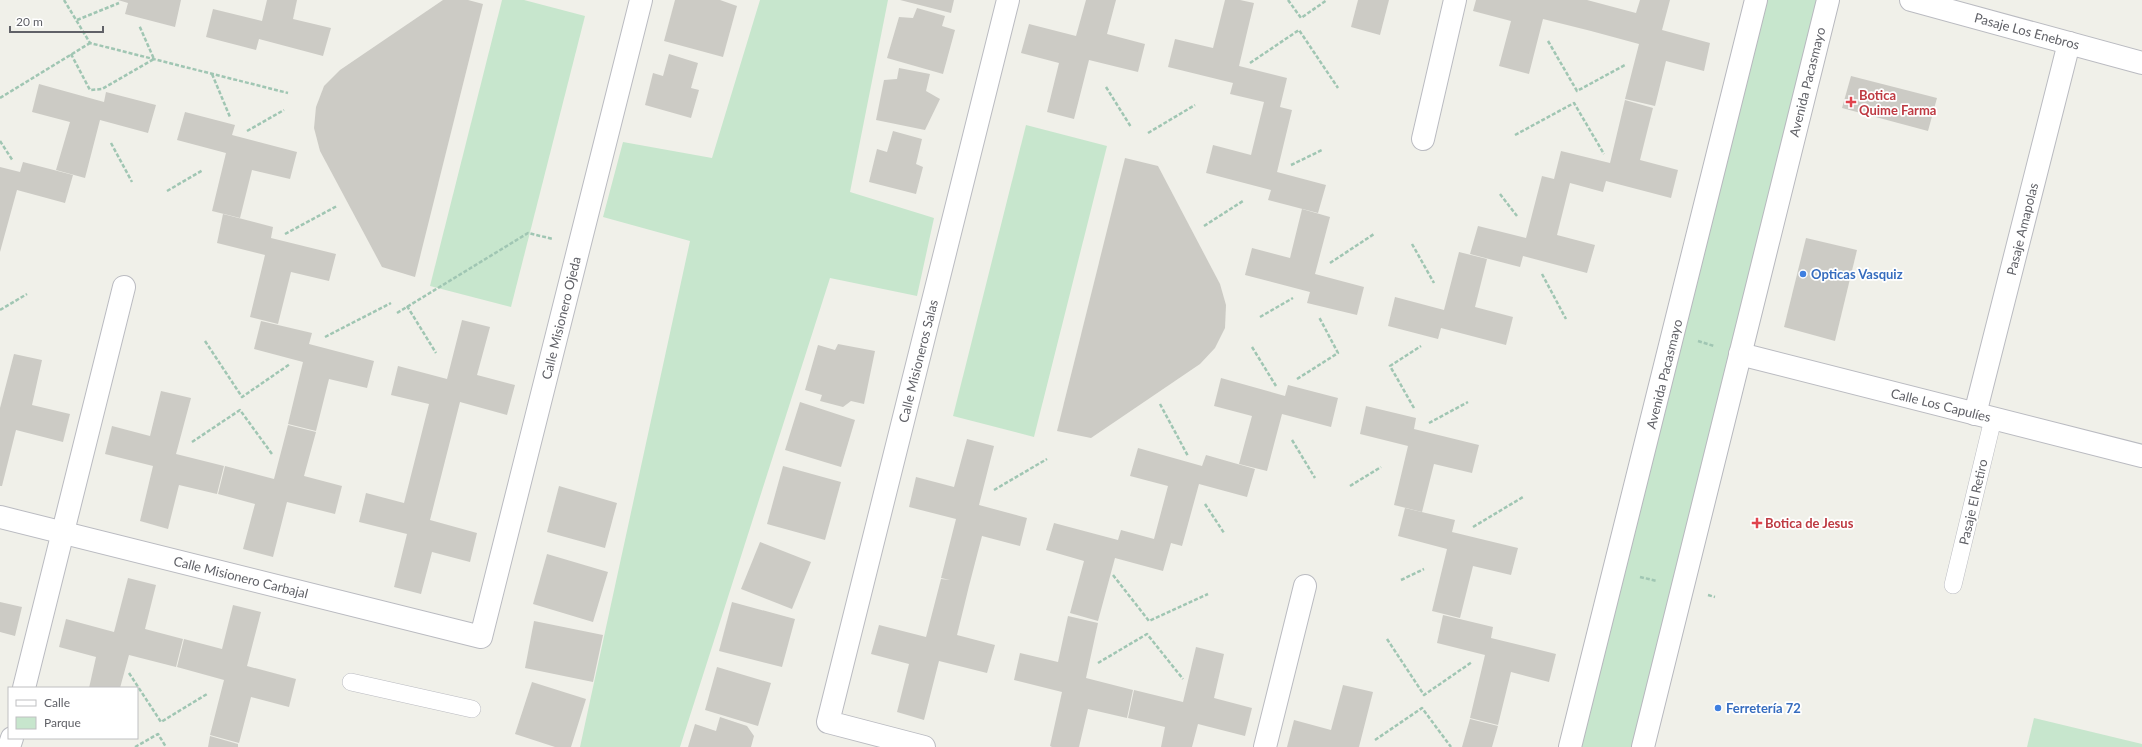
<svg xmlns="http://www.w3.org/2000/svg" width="2142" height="747" font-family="Lato,sans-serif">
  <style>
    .green { fill: #c7e6cd }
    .building { fill: #cccbc5 }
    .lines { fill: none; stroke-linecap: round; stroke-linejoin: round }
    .lane-casing { stroke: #babbc1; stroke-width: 18 }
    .street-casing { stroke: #babbc1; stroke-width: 24 }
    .secondary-casing { stroke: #b7b8be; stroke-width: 24 }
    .path { stroke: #a0c6b3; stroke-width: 2.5; stroke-dasharray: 4 2; stroke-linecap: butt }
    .lane { stroke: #fff; stroke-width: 17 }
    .street { stroke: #fff; stroke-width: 22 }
    .secondary { stroke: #fff; stroke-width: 22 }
    .health-dot { fill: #e0444e; stroke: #fff; stroke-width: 1.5 }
    .shop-dot { fill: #3f7fe0; stroke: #fff; stroke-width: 1.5 }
    .labels { text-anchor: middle; stroke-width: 3.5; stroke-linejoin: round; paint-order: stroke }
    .street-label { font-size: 13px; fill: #606167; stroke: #fff }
    .health-label { font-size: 13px; font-weight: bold; fill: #be3a42; stroke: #fff; text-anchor: start }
    .shop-label { font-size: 13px; font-weight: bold; fill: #366cbe; stroke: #fff; text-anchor: start }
  </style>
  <rect width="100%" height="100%" fill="#f0f0e9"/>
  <g class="green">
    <path d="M502 0H524L585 16 511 307 430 286Z"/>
    <path d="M760 0H888L850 192 934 218 917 296 830 278 680 747H580L690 241 603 217 623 142 712 158Z"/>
    <path d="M1758 0H1828L1642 747H1570Z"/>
    <path d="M1026 125 1107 146 1034 437 953 416Z"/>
    <path d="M2034 718 2142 744V747H2027Z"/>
  </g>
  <g class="building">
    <path d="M118 0H181L175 27 125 14 128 3Z"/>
    <path d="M267 0H297L293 19 331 28 323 56 259 39 256 50 206 37 213 9 262 21Z"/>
    <path d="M443 0H468L483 4 415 277 382 267 320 151 314 128 316 107 324 86 340 70Z"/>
    <path d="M675 0H720L737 6 723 57 664 41Z"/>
    <path d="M900 0H954L951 13Z"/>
    <path d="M1086 0H1116L1107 34 1145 44 1138 72 1089 60 1074 119 1047 112 1059 63 1021 53 1029 24 1076 36Z"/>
    <path d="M1225 0H1240L1254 3 1239 66 1287 78 1280 107 1292 110 1277 172 1326 185 1318 213 1268 200 1271 190 1206 173 1213 145 1251 155 1264 102 1230 94 1233 83 1168 67 1175 39 1213 48Z"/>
    <path d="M1358 0H1389L1380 35 1351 27Z"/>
    <path d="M1476 0H1587L1636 13 1640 0H1670L1662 30 1710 43 1704 71 1666 61 1655 106 1625 99 1639 44 1591 31 1595 17 1591 31 1543 19 1529 74 1499 66 1511 21 1473 11Z"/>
    <path d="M917 8 945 16 942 26 955 30 943 74 887 58 899 17 913 18Z"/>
    <path d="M669 54 698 63 691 88 699 90 691 118 645 105 653 73 663 76Z"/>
    <path d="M899 68 930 74 926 91 940 99 925 130 876 120 884 80 897 79Z"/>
    <path d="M1851 76 1937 98 1928 131 1842 108Z"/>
    <path d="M39 84 104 102 106 92 156 105 148 133 100 120 85 178 56 170 70 122 32 112Z"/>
    <path d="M1625 100 1653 108 1640 160 1678 170 1671 198 1606 181 1603 192 1570 183 1557 235 1595 245 1587 273 1523 256 1520 267 1470 254 1478 226 1526 238 1542 176 1554 179 1561 151 1610 163Z"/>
    <path d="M185 112 235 125 232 135 297 152 290 179 252 170 240 218 212 211 226 153 177 140Z"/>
    <path d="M893 131 922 139 916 164 923 167 916 194 869 182 877 149 887 152Z"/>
    <path d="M1125 158 1158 166 1220 284 1226 305 1225 328 1215 348 1200 364 1091 438 1057 431Z"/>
    <path d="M23 162 73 175 65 203 17 190 0 252V167L20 172Z"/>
    <path d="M1302 209 1330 217 1315 274 1364 287 1357 315 1307 303 1310 292 1245 275 1252 248 1290 258Z"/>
    <path d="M223 214 273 227 271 238 336 254 329 281 291 272 278 324 250 317 265 255 217 243Z"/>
    <path d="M1806 238 1857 250 1835 341 1784 327Z"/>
    <path d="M1459 252 1487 259 1475 307 1513 317 1506 345 1441 328 1438 339 1388 326 1395 297 1444 310Z"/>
    <path d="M462 320 490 327 477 375 515 385 507 415 460 402 430 520 477 533 470 562 432 552 421 594 394 587 407 534 359 522 366 493 404 503 429 404 391 395 398 366 447 379Z"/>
    <path d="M261 321 312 333 309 344 374 361 367 388 329 379 316 431 288 424 303 362 254 349Z"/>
    <path d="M838 344 875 351 864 404 851 401 843 407 820 401 822 395 805 390 818 345 835 350Z"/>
    <path d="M14 354 42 360 32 405 70 414 63 442 16 430 2 486H0V408Z"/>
    <path d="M1221 378 1285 396 1288 385 1338 398 1331 427 1282 414 1267 471 1239 464 1252 416 1214 406Z"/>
    <path d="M161 391 191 398 176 454 224 466 217 494 179 485 168 529 140 521 153 466 105 454 112 426 150 436Z"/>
    <path d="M800 402 855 420 841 467 785 450Z"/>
    <path d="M1366 406 1416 418 1414 429 1479 445 1472 473 1434 464 1422 512 1394 505 1408 446 1360 434Z"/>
    <path d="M288 425 316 432 304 476 342 486 335 514 287 502 273 557 243 549 255 504 218 494 225 466 274 479Z"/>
    <path d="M967 439 994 446 979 505 1027 518 1020 546 982 536 969 586 957 635 995 645 987 673 939 661 924 720 897 712 909 664 871 654 879 625 926 637 941 579 950 580 941 578 956 519 909 507 916 477 954 487Z"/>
    <path d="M1138 448 1202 466 1206 455 1255 469 1247 497 1199 484 1182 546 1171 543 1163 571 1115 558 1098 621 1070 613 1084 561 1046 550 1054 523 1118 540 1121 530 1154 539 1168 486 1130 476Z"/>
    <path d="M783 466 841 482 825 540 767 524Z"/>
    <path d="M559 486 617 503 605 548 547 532Z"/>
    <path d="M1405 508 1455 520 1452 532 1518 548 1511 575 1473 566 1460 618 1432 611 1447 549 1398 536Z"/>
    <path d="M760 542 811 562 792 609 741 589Z"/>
    <path d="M547 554 608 572 593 622 533 604Z"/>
    <path d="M128 578 156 585 145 629 183 639 176 667 129 655 120 688H89L96 657 59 647 66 619 114 632Z"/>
    <path d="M0 602 22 607 15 636 0 632Z"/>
    <path d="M732 602 795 619 782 667 719 651Z"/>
    <path d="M233 605 261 612 247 666 296 679 289 707 251 697 239 743 210 735 224 680 177 667 184 639 222 649Z"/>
    <path d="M1443 615 1493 627 1491 638 1556 654 1549 682 1511 672 1498 725 1470 718 1485 655 1437 643Z"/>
    <path d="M1068 616 1098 623 1086 678 1133 690 1127 718 1088 709 1079 747H1052L1050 746 1062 692 1014 680 1020 653 1058 662Z"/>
    <path d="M534 621 603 635 593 682 525 668Z"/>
    <path d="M1196 647 1224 654 1214 698 1252 708 1245 736 1198 724 1192 747H1161L1165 727 1128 718 1134 690 1183 702Z"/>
    <path d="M717 667 771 683 758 726 705 710Z"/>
    <path d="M532 682 586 699 571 747H555L515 734Z"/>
    <path d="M1343 685 1373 692 1359 747H1287L1294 720 1331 730Z"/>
    <path d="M720 717 747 726 754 736 751 747H688L695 724 716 731Z"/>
    <path d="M1470 719 1498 726 1492 747H1462Z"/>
    <path d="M210 736 238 744V747H208Z"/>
  </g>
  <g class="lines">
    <g class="lane-casing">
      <g id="lane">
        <path d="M1953 585 1993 419"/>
        <path d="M351 682 472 709"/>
      </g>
    </g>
    <g class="street-casing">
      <g id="street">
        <path d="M1911 0 2142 63"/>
        <path d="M1423 139 1455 0"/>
        <path d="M1740 354 2142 456"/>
        <path d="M1975 414 2069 43"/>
        <path d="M0 517 481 637 641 0"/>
        <path d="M24 688 124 287"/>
        <path d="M9 747 12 738"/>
        <path d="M924 747 828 722 1008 0"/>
        <path d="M1265 747 1305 586"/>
      </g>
    </g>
    <g class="secondary-casing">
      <g id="secondary">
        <path d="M1570 747 1756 0"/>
        <path d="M1643 747 1828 0"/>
      </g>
    </g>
    <g class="path">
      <path d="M64 0 90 43 288 93"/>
      <path d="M1288 0 1301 18 1327 0"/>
      <path d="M77 20 119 3"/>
      <path d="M1548 41 1577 91 1625 65"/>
      <path d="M71 54 90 90 102 89 154 59 139 25"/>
      <path d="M1250 63 1299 30 1338 88"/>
      <path d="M212 74 230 117"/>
      <path d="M1106 87 1131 127"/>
      <path d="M0 98 90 43"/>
      <path d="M247 131 284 110"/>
      <path d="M1148 133 1195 105"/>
      <path d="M1515 135 1574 103 1604 154"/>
      <path d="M0 141 13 161"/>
      <path d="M111 143 132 182"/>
      <path d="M1291 165 1322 150"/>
      <path d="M167 191 203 170"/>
      <path d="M1500 194 1517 216"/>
      <path d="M1204 226 1243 201"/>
      <path d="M285 234 337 206"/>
      <path d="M1412 244 1434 283"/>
      <path d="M1330 263 1374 234"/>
      <path d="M1542 274 1566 319"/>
      <path d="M407 306 436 353"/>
      <path d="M0 310 27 294"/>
      <path d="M397 313 528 233 553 239"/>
      <path d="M1260 317 1293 298"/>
      <path d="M325 337 391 303"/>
      <path d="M205 341 242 397 290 364"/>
      <path d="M1698 341 1714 346"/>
      <path d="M1252 347 1276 386"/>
      <path d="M1297 379 1338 353 1319 317"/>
      <path d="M1160 404 1188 456"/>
      <path d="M1414 408 1390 366 1421 346"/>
      <path d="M1429 423 1468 402"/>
      <path d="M1292 440 1315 478"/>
      <path d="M192 442 240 410 272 454"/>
      <path d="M1350 486 1381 467"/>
      <path d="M994 490 1047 459"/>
      <path d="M1205 504 1224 533"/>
      <path d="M1473 527 1523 497"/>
      <path d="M1113 575 1149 621 1208 594"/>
      <path d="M1640 577 1657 581"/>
      <path d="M1401 580 1424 569"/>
      <path d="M1708 595 1715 597"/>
      <path d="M1387 639 1424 695 1472 662"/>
      <path d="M1098 663 1147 634 1183 679"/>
      <path d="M129 673 161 722 207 694"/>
      <path d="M1375 740 1422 708 1451 747"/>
      <path d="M135 747 158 734 166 747"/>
    </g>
    <use href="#lane" class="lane"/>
    <use href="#street" class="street"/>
    <use href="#secondary" class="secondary"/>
  </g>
  <g class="health-dot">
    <path d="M1849 96h4v4h4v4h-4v4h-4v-4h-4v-4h4z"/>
    <path d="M1755 517h4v4h4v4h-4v4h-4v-4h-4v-4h4z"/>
  </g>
  <g class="shop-dot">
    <circle cx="1803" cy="274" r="4"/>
    <circle cx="1718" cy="708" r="4"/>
  </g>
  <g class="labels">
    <g class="street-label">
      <text transform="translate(2027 31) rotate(15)" y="5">Pasaje Los Enebros</text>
      <text transform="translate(1807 82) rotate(-76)" y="5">Avenida Pacasmayo</text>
      <text transform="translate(2022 229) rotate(-76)" y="5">Pasaje Amapolas</text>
      <text transform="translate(561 318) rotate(-76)" y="5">Calle Misionero Ojeda</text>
      <text transform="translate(918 361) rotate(-76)" y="5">Calle Misioneros Salas</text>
      <text transform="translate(1664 374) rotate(-76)" y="5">Avenida Pacasmayo</text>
      <text transform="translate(1941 405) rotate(14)" y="5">Calle Los Capulíes</text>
      <text transform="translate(1973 502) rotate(-77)" y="5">Pasaje El Retiro</text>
      <text transform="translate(241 577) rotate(14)" y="5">Calle Misionero Carbajal</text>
    </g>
    <g class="health-label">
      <text x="1859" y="100">Botica<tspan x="1859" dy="15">Quime Farma</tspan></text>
      <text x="1765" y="528">Botica de Jesus</text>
    </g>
    <g class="shop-label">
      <text x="1811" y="279">Opticas Vasquiz</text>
      <text x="1726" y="713">Ferretería 72</text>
    </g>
  </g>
  <rect x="8" y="687" width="130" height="52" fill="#ffffff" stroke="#bfc0c2"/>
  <rect x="16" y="700" width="20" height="6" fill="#ffffff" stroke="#bfc0c2"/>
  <text x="44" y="707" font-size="12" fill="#606167">Calle</text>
  <rect x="16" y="717" width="20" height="12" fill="#c7e6cd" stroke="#bfc0c2"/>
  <text x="44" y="727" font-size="12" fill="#606167">Parque</text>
  <path d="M10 26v6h93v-6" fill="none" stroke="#606167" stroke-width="2"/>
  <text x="16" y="26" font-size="12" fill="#606167" stroke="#ffffff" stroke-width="3" paint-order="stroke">20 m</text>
</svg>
